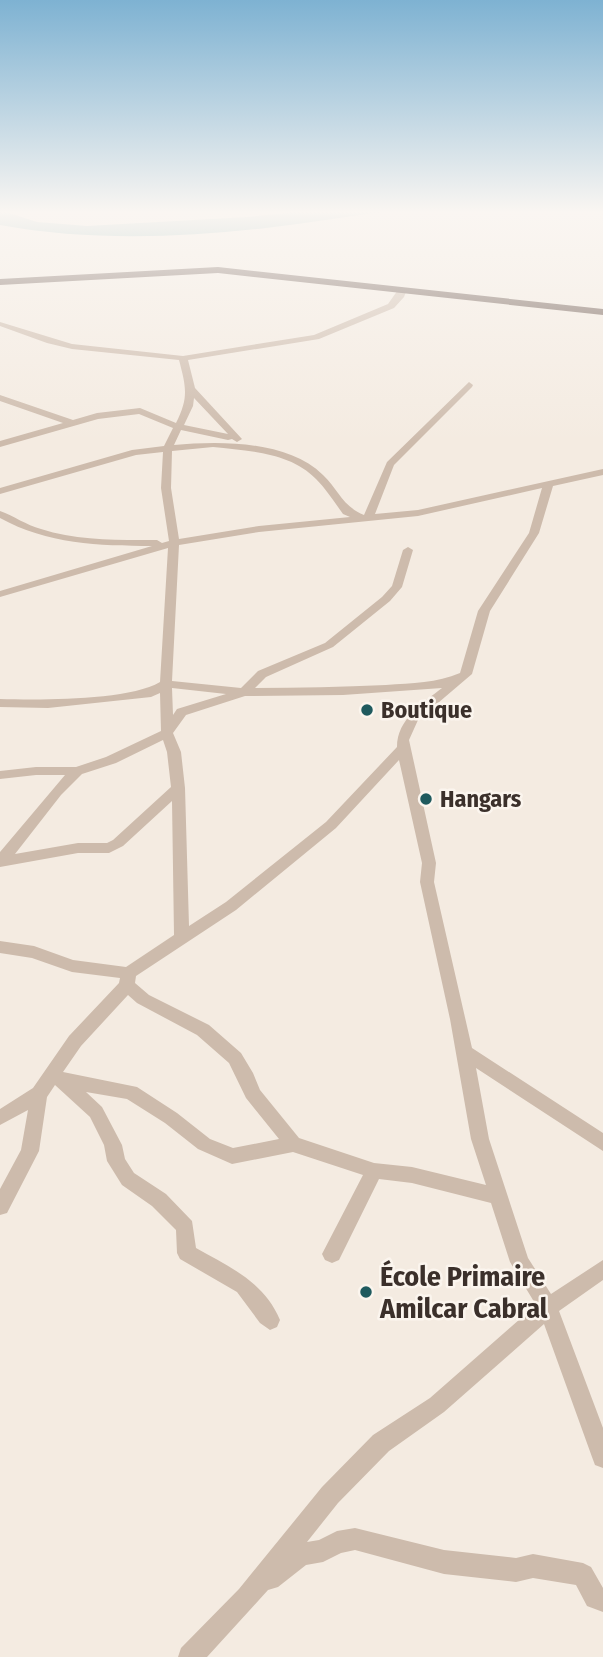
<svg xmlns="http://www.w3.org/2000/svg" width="603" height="1657" font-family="'Fira Sans Condensed',sans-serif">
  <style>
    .water { fill: #7fb0b2 }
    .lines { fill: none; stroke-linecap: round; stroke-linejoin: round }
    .minor { fill: #cdbbac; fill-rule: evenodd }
    .trunk { fill: #6c584f; fill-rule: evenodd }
    .poi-dot { fill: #1f5a5e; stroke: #fbf5ee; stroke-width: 2.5 }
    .labels { text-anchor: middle; stroke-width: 5; stroke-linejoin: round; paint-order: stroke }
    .poi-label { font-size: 24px; font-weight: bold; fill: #3b302b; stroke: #fbf5ee; text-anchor: start }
    .near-poi-label { font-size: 28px; font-weight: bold; fill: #3b302b; stroke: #fbf5ee; text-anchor: start }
  </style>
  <rect width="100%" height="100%" fill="#f4ebe1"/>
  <path class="water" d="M0 210 37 222 87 226 247 217 315 210H398C354 215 310 223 266 228 177 238 88 241 0 225Z"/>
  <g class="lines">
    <path class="minor" d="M400 287 407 289 404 297 394 308 319 339 188 360 195 388 242 439 237 442 232 439 228 440 181 430 174 445C220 441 287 440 323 475 339 490 342 506 364 515L387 462 469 382 473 385 472 387 394 465 375 514 418 510 603 469V475L553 486 539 533 490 611 472 674 418 720 409 740 436 863 434 882 472 1048 603 1133V1151L476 1068 489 1139 528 1258 551 1294 603 1260V1280L559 1311 603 1428V1468L595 1465 592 1457 544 1324 444 1412 389 1451 338 1503 307 1542 319 1540 337 1531 355 1528 444 1550 516 1558 533 1554 583 1563 591 1567 603 1588V1612L587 1606 576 1585 533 1578 516 1582 444 1574 355 1550 341 1553 323 1562 306 1565 278 1587 268 1590 207 1657H178L181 1648 239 1589 322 1487 373 1435 430 1398 536 1305 510 1262 491 1203 412 1183 379 1179 339 1260 332 1263 325 1260 322 1254 363 1175 293 1152 232 1164 198 1149 165 1123 127 1099 86 1092 102 1107 122 1145 125 1159 134 1173 166 1194 192 1221 196 1248C230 1267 264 1282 280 1320L277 1327 270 1330 260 1323 237 1292 180 1259 177 1253 176 1230 152 1206 122 1185 107 1161 104 1145 90 1117 55 1085 47 1097 39 1151 7 1213 0 1215V1189L21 1150 28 1110 0 1125V1109L33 1088 69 1036 119 983 120 978 72 972 32 958 0 953V941L34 946 73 960 126 967 174 935 172 801 123 846 109 853H78L0 867V852L65 775H36L0 779V771L36 767H76L106 757 161 731 160 693 151 697 48 708 0 707V699C39 700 128 701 160 682L168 548 0 597V591L152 546C99 546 47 544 0 518V511C14 516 26 525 41 529 78 541 118 540 157 540L162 543 169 541 161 488 163 452 136 455 0 494V488L132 450 164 446 173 428 139 414 98 419 0 447V441L63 423 0 401V395L73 420 97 413 140 408 176 423C189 397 186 387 179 360L72 349 47 343 0 326V322L72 344 183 356 314 335 388 304ZM194 398 228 434 184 425 193 406ZM213 447C248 451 290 452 316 479 326 489 335 503 343 514L350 517 259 526 179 539 171 488 172 451ZM542 488 529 533 478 611 460 673C437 683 412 683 386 685 342 687 299 688 255 688L266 677 333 647 390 601 402 587 413 550 408 547 403 550 392 586 382 597 325 643 258 671 241 688 172 681 179 545 259 532 418 516ZM172 688 226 694 177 709 173 715ZM442 688C423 703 397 719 397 747L326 822 226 902 189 926 185 788 181 752 173 733 186 715 245 696 343 695ZM163 740 167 752 171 787 113 840 107 843H78L15 854 61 795 82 774 116 763ZM399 760 422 863 420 882 450 1019 471 1139 486 1185 412 1167 374 1163 299 1138 260 1090 253 1073 241 1053 209 1025 149 995 135 983 136 976 236 910 336 828ZM128 995 137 1003 197 1035 229 1063 246 1098 279 1139 233 1148 210 1139 177 1113 137 1087 63 1072 81 1046Z"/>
    <path class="trunk" d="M218 267 603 309V315L218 273 0 285V279Z"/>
  </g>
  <linearGradient id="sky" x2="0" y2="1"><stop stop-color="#7eb2d2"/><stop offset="0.48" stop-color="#faf6f2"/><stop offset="1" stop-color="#faf6f2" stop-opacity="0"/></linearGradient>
  <rect width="603" height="442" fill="url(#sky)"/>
  <g class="poi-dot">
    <circle cx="367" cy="710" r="7"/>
    <circle cx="426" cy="799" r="7"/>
    <circle cx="366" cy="1292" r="7"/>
  </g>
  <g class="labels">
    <g class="poi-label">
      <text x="381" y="718">Boutique</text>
      <text x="440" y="807">Hangars</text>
    </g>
    <g class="near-poi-label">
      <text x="380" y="1286">École Primaire<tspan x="380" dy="32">Amilcar Cabral</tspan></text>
    </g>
  </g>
</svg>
